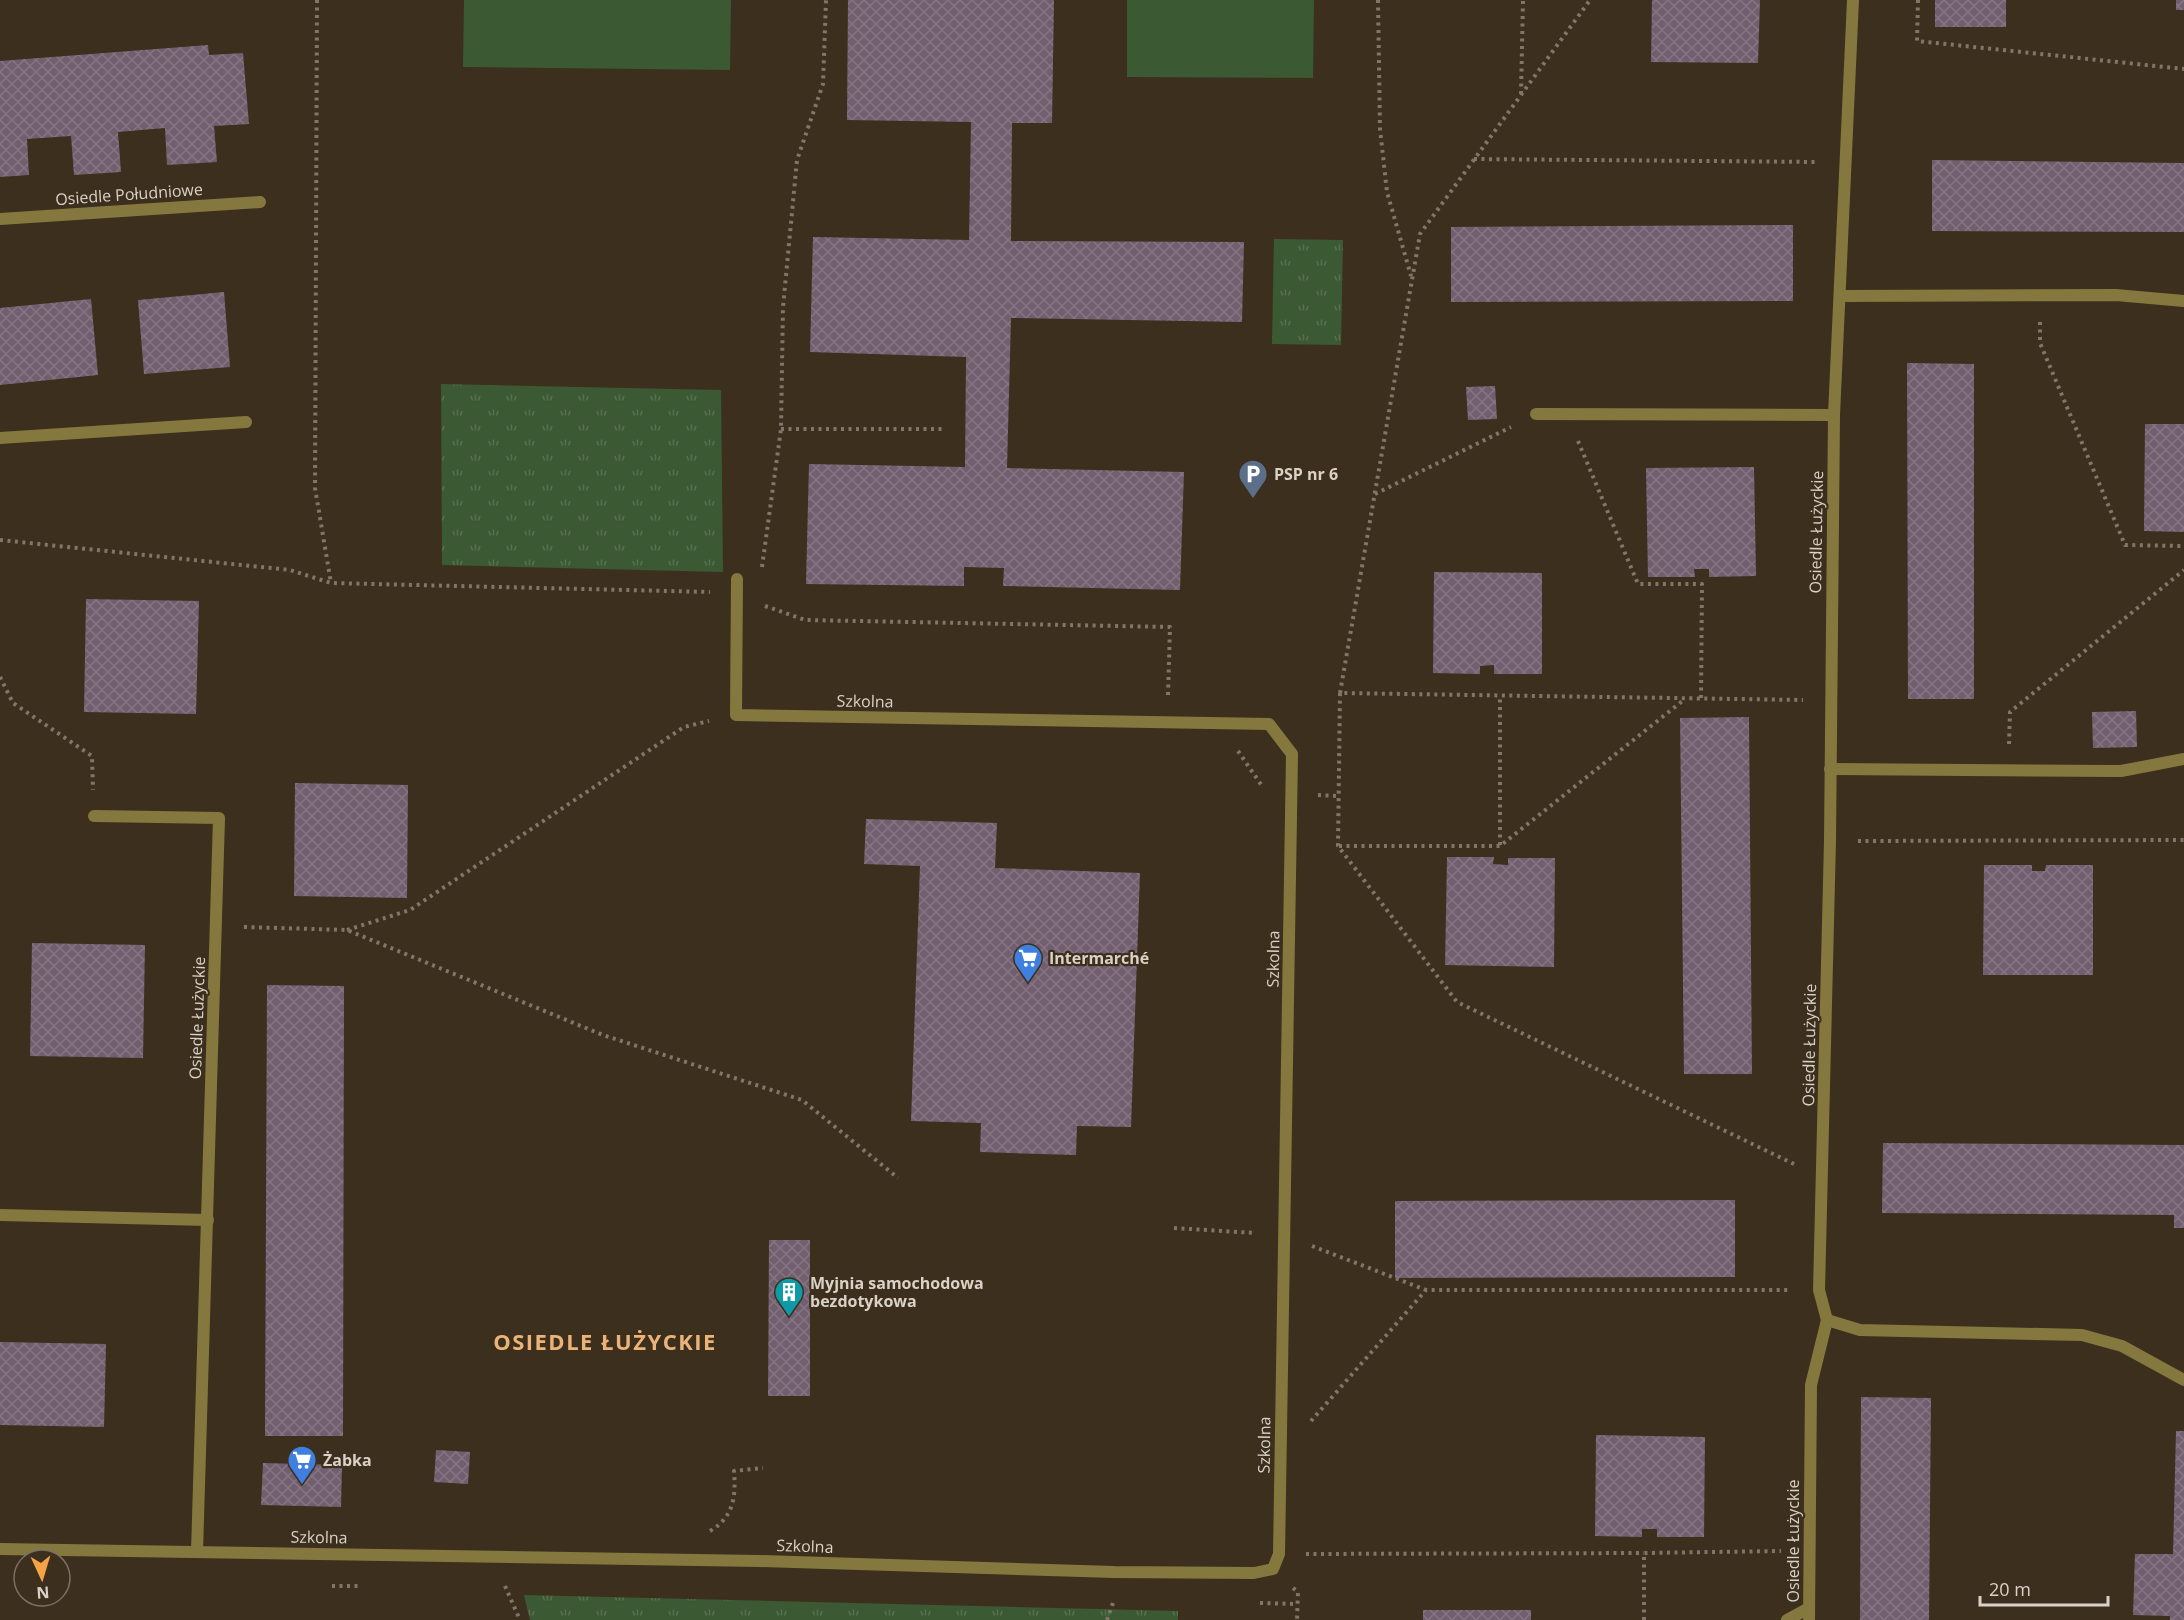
<svg xmlns="http://www.w3.org/2000/svg" width="2184" height="1620" font-family="'Open Sans',sans-serif">
  <style>
    .park { fill: url(#park-tufts) }
    .garden { fill: #3b5933 }
    .building { fill: url(#building-cross-hatch) }
    .lines { fill: none; stroke-linecap: round; stroke-linejoin: round }
    .path { stroke: #817668; stroke-width: 4; stroke-dasharray: 3 4.5; stroke-linecap: butt }
    .lane { stroke: #85783f; stroke-width: 12 }
    .street { stroke: #85783f; stroke-width: 12 }
    .labels { text-anchor: middle; stroke-width: 4.5; stroke-linejoin: round; paint-order: stroke }
    .street-label { font-size: 16px; fill: #dad2c7; stroke: #3c2f1e }
    .poi-label { font-size: 16px; font-weight: bold; fill: #dad2c7; stroke: #3c2f1e; text-anchor: start }
    .district-label { font-size: 22px; font-weight: bold; letter-spacing: 1.5px; fill: #ecb379; stroke: #3c2f1e }
  </style>
  <defs>
    <pattern id="park-tufts" width="24" height="20" patternUnits="userSpaceOnUse" patternTransform="scale(1.5)"><rect width="24" height="20" fill="#3b5933"/><path d="M3 7l-1-3M5 7V3M7 7l1-3M15 17l-1-3M17 17v-4M19 17l1-3" fill="none" stroke="#57704f"/></pattern>
    <pattern id="building-cross-hatch" width="8" height="8" patternUnits="userSpaceOnUse" patternTransform="scale(1.5)"><rect width="8" height="8" fill="#715f6f"/><path d="M0 0l8 8M0 8l8-8" fill="none" stroke="#857582"/></pattern>
  </defs>
  <rect width="100%" height="100%" fill="#3c2f1e"/>
  <g class="park">
    <path d="M1274 239 1343 240 1341 345 1272 344Z"/>
    <path d="M441 384 721 390 723 572 442 565Z"/>
    <path d="M524 1595 1178 1611V1620H530Z"/>
  </g>
  <g class="garden">
    <path d="M464 0H731L730 70 463 67Z"/>
    <path d="M1127 0H1314L1313 78 1127 77Z"/>
  </g>
  <g class="building">
    <path d="M848 0H1054L1052 123H1012L1011 241 1244 242 1242 322 1011 318 1007 468 1184 472 1180 590 1003 586 1004 568 964 567V586L806 584 809 464 965 467 966 357 810 352 813 237 969 240 971 122 847 120Z"/>
    <path d="M1652 0H1760L1758 63 1651 62Z"/>
    <rect x="1935" y="0" width="71" height="27"/>
    <rect x="2176" y="0" width="8" height="10"/>
    <path d="M208 45 209 55 243 53 249 124 214 126 217 162 167 165 165 128 118 132 121 172 74 175 71 136 27 139 29 175 0 177V61Z"/>
    <path d="M1932 160 2184 163V232L1932 231Z"/>
    <path d="M1793 225V301L1451 302V227Z"/>
    <path d="M224 292 230 367 144 374 138 300Z"/>
    <path d="M91 299 98 375 0 385V308Z"/>
    <path d="M1907 363 1974 364V699H1908Z"/>
    <path d="M1495 386 1497 419 1468 420 1466 387Z"/>
    <path d="M2145 424H2184V532L2144 531Z"/>
    <path d="M1754 467 1756 576 1709 577V569H1694L1695 577H1648L1646 468Z"/>
    <path d="M1434 572 1542 573V674H1494V665L1480 666V674L1433 673Z"/>
    <path d="M86 599 199 601 196 714 84 712Z"/>
    <path d="M2136 711 2137 747 2093 748 2092 712Z"/>
    <path d="M1749 717 1752 1074H1684L1680 718Z"/>
    <path d="M295 783 408 785 407 898 294 896Z"/>
    <path d="M866 819 997 823 995 868 1140 873 1131 1127 1077 1126 1076 1155 980 1152 981 1123 911 1121 920 866 864 864Z"/>
    <path d="M1447 857H1494L1493 864 1508 865V858H1555L1554 967 1445 965Z"/>
    <path d="M1984 865H2032V871H2045L2046 865H2093V975H1983Z"/>
    <path d="M32 943 145 945 143 1058 30 1056Z"/>
    <path d="M267 985 344 986 343 1436H265Z"/>
    <path d="M1883 1143 2184 1145V1228H2174V1215L1882 1213Z"/>
    <path d="M1735 1200V1277L1395 1278V1201Z"/>
    <path d="M769 1240H810V1396H768Z"/>
    <path d="M0 1342 106 1344 104 1427 0 1425Z"/>
    <path d="M1861 1397 1931 1398 1929 1620H1860Z"/>
    <path d="M2176 1431H2184V1620H2170V1616L2133 1615 2135 1554H2173Z"/>
    <path d="M1596 1435 1705 1437 1704 1537H1657V1529H1642V1537L1595 1536Z"/>
    <path d="M436 1450 470 1452 468 1484 434 1482Z"/>
    <path d="M263 1463 342 1465 341 1507 261 1505Z"/>
    <rect x="1423" y="1610" width="108" height="10"/>
  </g>
  <g class="lines">
    <g class="path">
      <path d="M317 0 315 488 331 583"/>
      <path d="M1378 0 1380 129 1387 192 1411 276"/>
      <path d="M1918 0 1917 41 2184 69"/>
      <path d="M1521 94 1523 0"/>
      <path d="M1474 159 1818 162"/>
      <path d="M2040 322V343L2125 545 2184 546"/>
      <path d="M781 429H946"/>
      <path d="M1578 441 1638 584H1702L1701 699"/>
      <path d="M1375 494 1511 427"/>
      <path d="M0 540 290 570 331 583 710 592"/>
      <path d="M762 567 781 429 783 307 797 160 823 84 826 0"/>
      <path d="M765 606 805 620 1170 627 1168 695"/>
      <path d="M0 677 13 703 92 756 93 790"/>
      <path d="M1340 693 1420 234 1590 0"/>
      <path d="M2009 744 2010 712 2184 570"/>
      <path d="M1238 751 1262 786"/>
      <path d="M1318 795 1337 796"/>
      <path d="M1858 841 2184 840"/>
      <path d="M1500 845V696"/>
      <path d="M1339 846H1500L1685 699"/>
      <path d="M244 927 347 930 603 1035 802 1100 898 1178"/>
      <path d="M347 930 410 910 684 727 709 721"/>
      <path d="M1794 1164 1457 1002 1338 846 1340 693 1803 700"/>
      <path d="M1174 1228 1255 1233"/>
      <path d="M1312 1246 1426 1290"/>
      <path d="M1311 1421 1426 1290H1790"/>
      <path d="M710 1531C734 1517 736 1496 734 1471L763 1468"/>
      <path d="M1306 1554 1644 1553"/>
      <path d="M332 1586H359"/>
      <path d="M505 1586 520 1620"/>
      <path d="M1293 1588 1298 1592 1297 1620"/>
      <path d="M1260 1603 1297 1604"/>
      <path d="M1107 1620 1114 1600"/>
      <path d="M1644 1620V1553L1781 1551"/>
    </g>
    <g class="lane">
      <path d="M1536 414 1834 415"/>
      <path d="M1787 1620 1809 1608"/>
      <path d="M1809 1620 1811 1385 1827 1320"/>
    </g>
    <g class="street">
      <path d="M1853 0 1834 415 1830 841 1819 1290 1827 1320 1860 1330 2082 1335 2122 1346 2184 1380"/>
      <path d="M0 219 260 202"/>
      <path d="M1841 296 2116 295 2184 301"/>
      <path d="M0 438 246 422"/>
      <path d="M1830 769 2121 771 2184 759"/>
      <path d="M94 816 219 818 197 1552"/>
      <path d="M0 1215 208 1220"/>
      <path d="M0 1549 759 1561 1114 1572 1254 1573 1273 1569 1279 1554 1292 754 1269 724 736 715 737 579"/>
    </g>
  </g>
  <defs>
    <g id="parking-pin" transform="scale(1.5)"><path d="M0 17L-7.5 6A9.5 9.5 0 1 1 7.5 6Z" fill="#5c6f8a" stroke="#3c2f1e"/><path d="M-3.5-5.5H1a3.5 3.5 0 0 1 0 7H-1V5.5H-3.5ZM-1-3.4V-.6H.8a1.4 1.4 0 0 0 0-2.8Z" fill="#fff"/></g>
    <g id="supermarket-pin" transform="scale(1.5)"><path d="M0 17L-7.5 6A9.5 9.5 0 1 1 7.5 6Z" fill="#3f7fe0" stroke="#3c2f1e"/><path d="M-6-5.5h2.5l.6 2H6L4.5 2H-2.5L-4.4-4H-6ZM-1.5 3.2a1.3 1.3 0 1 0 .1 0ZM3 3.2a1.3 1.3 0 1 0 .1 0Z" fill="#fff"/></g>
    <g id="building-pin" transform="scale(1.5)"><path d="M0 17L-7.5 6A9.5 9.5 0 1 1 7.5 6Z" fill="#0f9aa8" stroke="#3c2f1e"/><path d="M-4-6H4V6H1V3H-1V6H-4ZM-2.5-4.3h1.7v1.8h-1.7ZM.8-4.3h1.7v1.8H.8ZM-2.5-1h1.7V.8h-1.7ZM.8-1h1.7V.8H.8Z" fill="#fff"/></g>
  </defs>
  <g fill-rule="evenodd">
    <use href="#parking-pin" x="1253" y="474"/>
    <use href="#supermarket-pin" x="1028" y="958"/>
    <use href="#building-pin" x="789" y="1292"/>
    <use href="#supermarket-pin" x="302" y="1460"/>
  </g>
  <g class="labels">
    <g class="street-label">
      <text transform="translate(129 194) rotate(-4)" y="6">Osiedle Południowe</text>
      <text transform="translate(1816 532) rotate(-89)" y="6">Osiedle Łużyckie</text>
      <text transform="translate(865 701) rotate(1)" y="6">Szkolna</text>
      <text transform="translate(1273 959) rotate(-89)" y="6">Szkolna</text>
      <text transform="translate(197 1018) rotate(-88)" y="6">Osiedle Łużyckie</text>
      <text transform="translate(1809 1045) rotate(-89)" y="6">Osiedle Łużyckie</text>
      <text transform="translate(1264 1445) rotate(-89)" y="6">Szkolna</text>
      <text transform="translate(319 1537) rotate(1)" y="6">Szkolna</text>
      <text transform="translate(1793 1541) rotate(-90)" y="6">Osiedle Łużyckie</text>
      <text transform="translate(805 1546) rotate(2)" y="6">Szkolna</text>
    </g>
    <g class="poi-label">
      <text x="1274" y="480">PSP nr 6</text>
      <text x="1049" y="964">Intermarché</text>
      <text x="810" y="1289">Myjnia samochodowa<tspan x="810" dy="18">bezdotykowa</tspan></text>
      <text x="323" y="1466">Żabka</text>
    </g>
    <g class="district-label">
      <text x="605" y="1350">OSIEDLE ŁUŻYCKIE</text>
    </g>
  </g>
  <g transform="translate(42 1578) rotate(176)"><circle r="28" fill="#3c2f1e" stroke="#7b7062" stroke-width="1.5"/>
  <path d="M0-4.5L10 22L0 15L-10 22Z" fill="#f5a345"/>
  <text y="-9" font-size="16" font-weight="bold" text-anchor="middle" fill="#dad2c7">N</text>
  </g>
  <path d="M1980 1596v9h128v-9" fill="none" stroke="#dad2c7" stroke-width="3"/>
  <text x="1989" y="1596" font-size="18" fill="#dad2c7" stroke="#3c2f1e" stroke-width="4.5" paint-order="stroke">20 m</text>
</svg>
